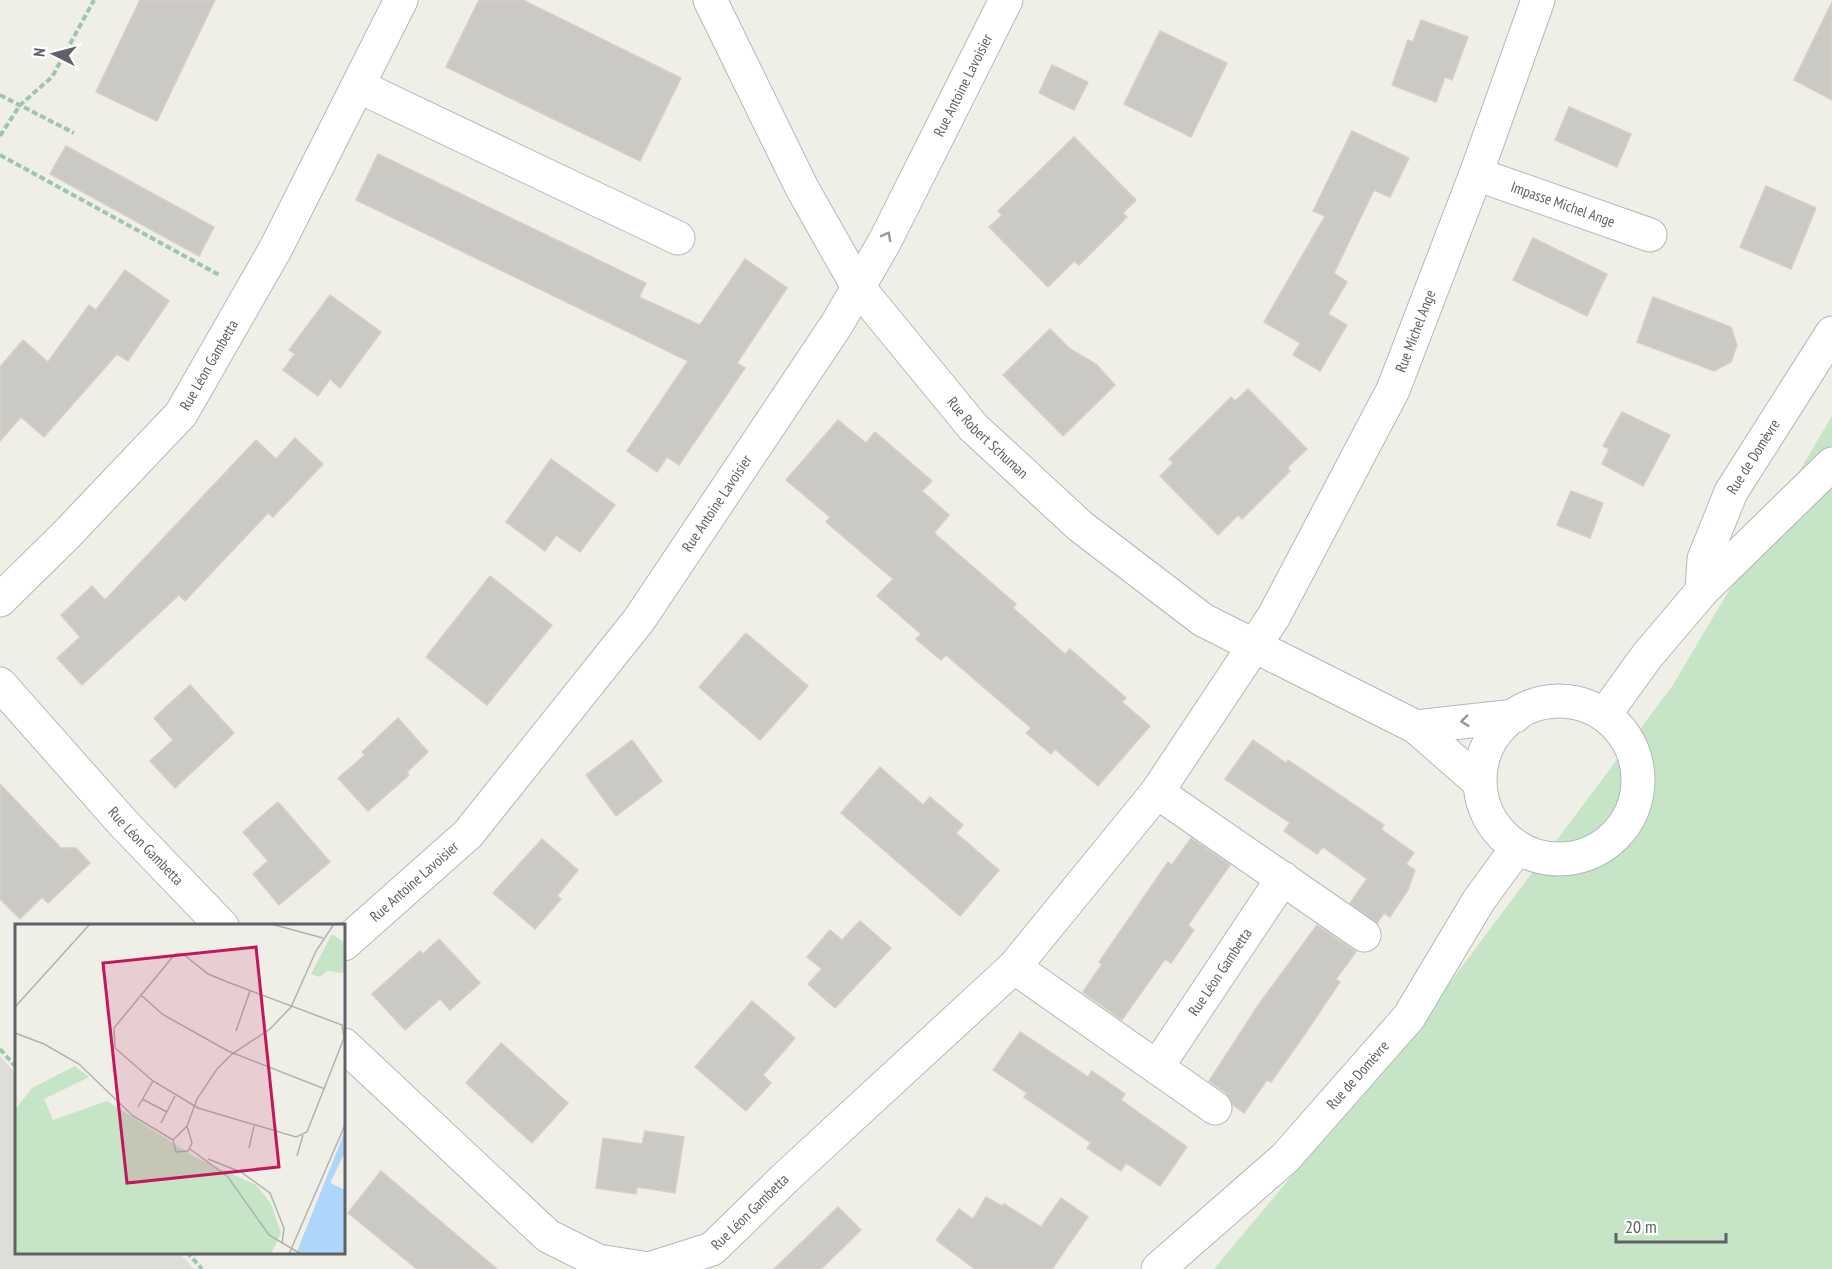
<svg xmlns="http://www.w3.org/2000/svg" width="1832" height="1269" font-family="'PT Sans Narrow',sans-serif">
  <style>
    .industrial { fill: #deddd9 }
    .green { fill: #c5e5c6 }
    .building { fill: #cbc9c4; stroke: #d4d0c6; stroke-width: 1.5 }
    .lines { fill: none; stroke-linecap: round; stroke-linejoin: round }
    .minor-casing { stroke: #b4b7bb; stroke-width: 35 }
    .path { stroke: #9ec6ab; stroke-width: 4; stroke-dasharray: 6 3; stroke-linecap: butt }
    .minor { stroke: #fff; stroke-width: 33 }
    .oneway { stroke: #96999c }
    .labels { text-anchor: middle; stroke-width: 6; stroke-linejoin: round; paint-order: stroke }
    .street-label { font-size: 15px; fill: #5e6266; stroke: #fff }
    .inset-road { fill: none; stroke: #b1b2af; stroke-width: 1.5 }
    .view { fill: #c2185b; fill-opacity: 0.15; stroke: #c2185b; stroke-width: 3 }
    .inset-edge { fill: none; stroke: #5e6266; stroke-width: 3 }
  </style>
  <rect width="100%" height="100%" fill="#efeee7"/>
  <path class="industrial" d="M0 1056 16 1074V1252L179 1253 194 1269H0Z"/>
  <path class="green" d="M1832 416V1269H1214L1418 1025 1673 685Z"/>
  <g class="building">
    <path d="M140 0H215L157 121 96 92Z"/>
    <path d="M479 0H523L681 78 640 161 446 67Z"/>
    <path d="M1832 2V100L1794 80Z"/>
    <path d="M1421 20 1468 37 1452 80 1445 77 1436 102 1392 85 1408 40 1413 42Z"/>
    <path d="M1160 31 1227 63 1191 137 1124 104Z"/>
    <path d="M1052 65 1088 82 1074 110 1039 93Z"/>
    <path d="M1569 107 1631 134 1617 167 1555 140Z"/>
    <path d="M1352 131 1409 158 1390 197 1374 190 1334 273 1347 282 1328 314 1347 325 1320 371 1293 355 1300 343 1264 322 1325 216 1313 211Z"/>
    <path d="M1074 137 1136 200 1123 213 1127 217 1079 265 1074 261 1048 287 989 227 1002 215 998 211Z"/>
    <path d="M66 146 214 227 199 256 50 174Z"/>
    <path d="M378 154 646 283 639 297 700 325 745 259 787 288 737 363 745 368 679 465 667 457 657 472 627 451 688 361 356 200Z"/>
    <path d="M1766 186 1816 208 1791 269 1740 247Z"/>
    <path d="M1533 238 1607 274 1587 316 1513 280Z"/>
    <path d="M125 270 169 301 128 361 117 354 44 437 21 417 0 441V367L23 340 48 362 89 305 96 310Z"/>
    <path d="M330 295 381 332 340 388 330 379 318 396 283 370 295 354 289 350Z"/>
    <path d="M1653 297 1731 327 1737 345 1731 362 1714 371 1637 342Z"/>
    <path d="M1050 329 1070 349 1096 364 1115 385 1063 436 1003 375Z"/>
    <path d="M1248 389 1307 449 1287 468 1290 471 1242 519 1238 515 1218 535 1160 476 1173 463 1169 459 1231 397 1235 401Z"/>
    <path d="M1622 412 1670 435 1643 486 1602 464 1609 449 1603 446Z"/>
    <path d="M838 420 866 443 875 432 932 481 922 491 949 515 934 533 1016 604 1013 608 1065 654 1070 649 1126 698 1122 702 1150 726 1098 786 1055 749 1051 754 1026 733 1031 728 946 655 941 660 916 639 921 634 877 596 893 579 826 522 830 517 786 480Z"/>
    <path d="M295 438 323 464 273 517 268 513 185 601 179 595 82 685 57 658 80 637 61 615 92 586 105 600 256 440 276 459Z"/>
    <path d="M551 459 615 505 580 552 556 535 545 551 506 522Z"/>
    <path d="M1571 491 1603 503 1590 538 1557 525Z"/>
    <path d="M490 576 552 625 487 705 426 657Z"/>
    <path d="M746 633 808 686 760 740 699 687Z"/>
    <path d="M190 685 234 733 175 788 150 761 173 740 154 718Z"/>
    <path d="M398 718 428 752 407 772 409 775 368 811 338 778 365 755 362 752Z"/>
    <path d="M632 740 662 781 616 816 586 775Z"/>
    <path d="M1253 740 1286 763 1288 760 1384 825 1381 829 1414 853 1406 864 1415 870 1408 890 1390 917 1384 913 1377 923 1350 903 1367 879 1323 847 1317 854 1284 831 1290 823 1225 779Z"/>
    <path d="M880 767 923 805 930 797 963 825 956 833 999 870 960 916 841 813Z"/>
    <path d="M0 784 61 848H76L90 863 48 903 42 897 20 919 0 899Z"/>
    <path d="M278 802 330 862 279 905 253 874 268 861 243 832Z"/>
    <path d="M1191 838 1230 865 1188 925 1194 930 1171 963 1165 959 1122 1020 1083 992 1102 964 1099 962 1168 862 1172 865Z"/>
    <path d="M542 839 578 870 557 896 561 899 535 929 493 893Z"/>
    <path d="M860 921 891 948 835 1008 808 984 822 969 807 957 830 930 842 940Z"/>
    <path d="M1317 925 1356 952 1336 979 1340 982 1305 1034 1271 1082 1267 1080 1244 1113 1233 1105 1226 1093 1209 1081 1259 1004Z"/>
    <path d="M439 939 480 983 450 1010 440 999 405 1030 372 994 420 951 423 954Z"/>
    <path d="M752 1001 795 1038 763 1075 771 1083 746 1111 695 1067Z"/>
    <path d="M1020 1032 1088 1077 1092 1071 1125 1094 1121 1100 1187 1147 1160 1186 1126 1163 1121 1171 1087 1148 1091 1143 1024 1097 1027 1093 993 1070Z"/>
    <path d="M501 1043 568 1103 532 1143 466 1083Z"/>
    <path d="M645 1131 684 1137 675 1193 637 1187 636 1194 596 1188 603 1138 642 1144Z"/>
    <path d="M381 1171 497 1269H417L348 1213Z"/>
    <path d="M986 1197 1002 1206 1004 1204 1041 1227 1061 1198 1088 1217 1052 1269H975L936 1240 959 1209 973 1219Z"/>
    <path d="M838 1207 861 1230 821 1269H774Z"/>
  </g>
  <g class="lines">
    <g class="minor-casing">
      <g id="minor">
        <path id="s1" d="M710 0 802 188 858 287 973 427 1080 526 1203 620 1416 727 1480 783"/>
        <path d="M358 86 678 238"/>
        <path id="s2" d="M1476 174 1650 235"/>
        <path id="s3" d="M1702 591 1704 559 1731 492 1832 333"/>
        <path id="s4" d="M0 600 67 534 181 414 276 248 401 0"/>
        <path id="s5" d="M0 684 124 824 222 926"/>
        <circle cx="1559" cy="780" r="79"/>
        <path d="M1605 714 1647 656 1702 591 1832 464"/>
        <path d="M1416 727 1515 716"/>
        <path d="M1157 792 1364 935"/>
        <path id="s6" d="M344 944 468 834 639 620 837 324 885 241 1006 0"/>
        <path d="M1014 967 1215 1108"/>
        <path id="s7" d="M344 1045 548 1236 598 1261 649 1269 712 1249 785 1178 1014 967 1157 792 1274 616 1393 390 1476 174 1538 0"/>
        <path id="s8" d="M1157 1067 1283 878"/>
        <path id="s9" d="M1158 1269 1285 1158 1409 1017 1479 900 1517 848"/>
      </g>
    </g>
    <g class="path">
      <path d="M0 95 74 133"/>
      <path d="M0 136 20 105 52 77 94 0"/>
      <path d="M0 155 221 276"/>
      <path d="M0 1049 16 1067"/>
      <path d="M187 1252 202 1269"/>
    </g>
    <use href="#minor" class="minor"/>
  </g>
  <defs><path id="oneway-chevron" d="M-2-3.5L2.5 0L-2 3.5" fill="none" stroke-width="1.6" stroke-linecap="round" stroke-linejoin="round" transform="scale(1.5)"/></defs>
  <g class="oneway">
    <use href="#oneway-chevron" transform="translate(887 236) rotate(-62)"/>
    <use href="#oneway-chevron" transform="translate(1465 721) rotate(174)"/>
  </g>
  <g class="labels">
    <g class="street-label">
      <text dy="5" stroke="none"><textPath href="#s6" startOffset="1066">Rue Antoine Lavoisier</textPath></text>
      <text dy="5" stroke="none"><textPath href="#s2" startOffset="92">Impasse Michel Ange</textPath></text>
      <text dy="5" stroke="none"><textPath href="#s7" startOffset="1622">Rue Michel Ange</textPath></text>
      <text dy="5" stroke="none"><textPath href="#s4" startOffset="316">Rue Léon Gambetta</textPath></text>
      <text dy="5" stroke="none"><textPath href="#s1" startOffset="522">Rue Robert Schuman</textPath></text>
      <text dy="5" stroke="none"><textPath href="#s3" startOffset="146">Rue de Domèvre</textPath></text>
      <text dy="5" stroke="none"><textPath href="#s6" startOffset="580">Rue Antoine Lavoisier</textPath></text>
      <text dy="5" stroke="none"><textPath href="#s5" startOffset="218">Rue Léon Gambetta</textPath></text>
      <text dy="5" stroke="none"><textPath href="#s6" startOffset="94">Rue Antoine Lavoisier</textPath></text>
      <text dy="5" stroke="none"><textPath href="#s8" startOffset="114">Rue Léon Gambetta</textPath></text>
      <text dy="5" stroke="none"><textPath href="#s9" startOffset="279">Rue de Domèvre</textPath></text>
      <text dy="5" stroke="none"><textPath href="#s7" startOffset="506">Rue Léon Gambetta</textPath></text>
    </g>
  </g>
  <g transform="translate(15 924)">
    <rect width="330" height="330" fill="#efeee7"/>
    <path d="M317 10 330 19V49L312 47 305 53 296 50ZM60 142 74 153 29 175 38 196 92 177 180 233 241 261 256 280 266 309 256 330H0V186L17 164Z" fill="#c5e5c6"/>
    <path d="M330 207V228L315 259 330 266V330H281Z" fill="#add6fa"/>
    <path class="inset-road" d="M256 0 308 14M160 30H168L193 50 215 59 327 101 329 114 292 208 281 213 183 184 138 157 100 124 99 104ZM125 70 147 90 213 127 310 165M0 83 75 0M221 107 235 67M0 109 29 120 64 140 118 192 158 216M127 175 152 188M123 183 138 157M146 199 160 172M158 216 172 202 182 175 202 145 217 130 255 105 276 83 301 27 319 0M158 216 161 228 173 227 177 219 172 202M234 224 239 202M175 225 213 253 254 311 286 330M282 232 288 211M193 235 226 248 255 269 269 304 267 320M274 330 330 201"/>
    <path class="view" d="M241 23 264 243 112 259 88 39Z"/>
    <rect width="330" height="330" class="inset-edge"/>
  </g>
  <g transform="translate(54 54) rotate(276)" stroke="#ffffff" stroke-width="4.5" paint-order="stroke">
  <path d="M0-4.5L10 22L0 15L-10 22Z" fill="#5e6266"/>
  <text y="-9" font-size="16" font-weight="bold" text-anchor="middle" fill="#5e6266">N</text>
  </g>
  <path d="M1616 1233v9h110v-9" fill="none" stroke="#5e6266" stroke-width="3"/>
  <text x="1625" y="1233" font-size="18" fill="#5e6266" stroke="#ffffff" stroke-width="4.5" paint-order="stroke">20 m</text>
</svg>
